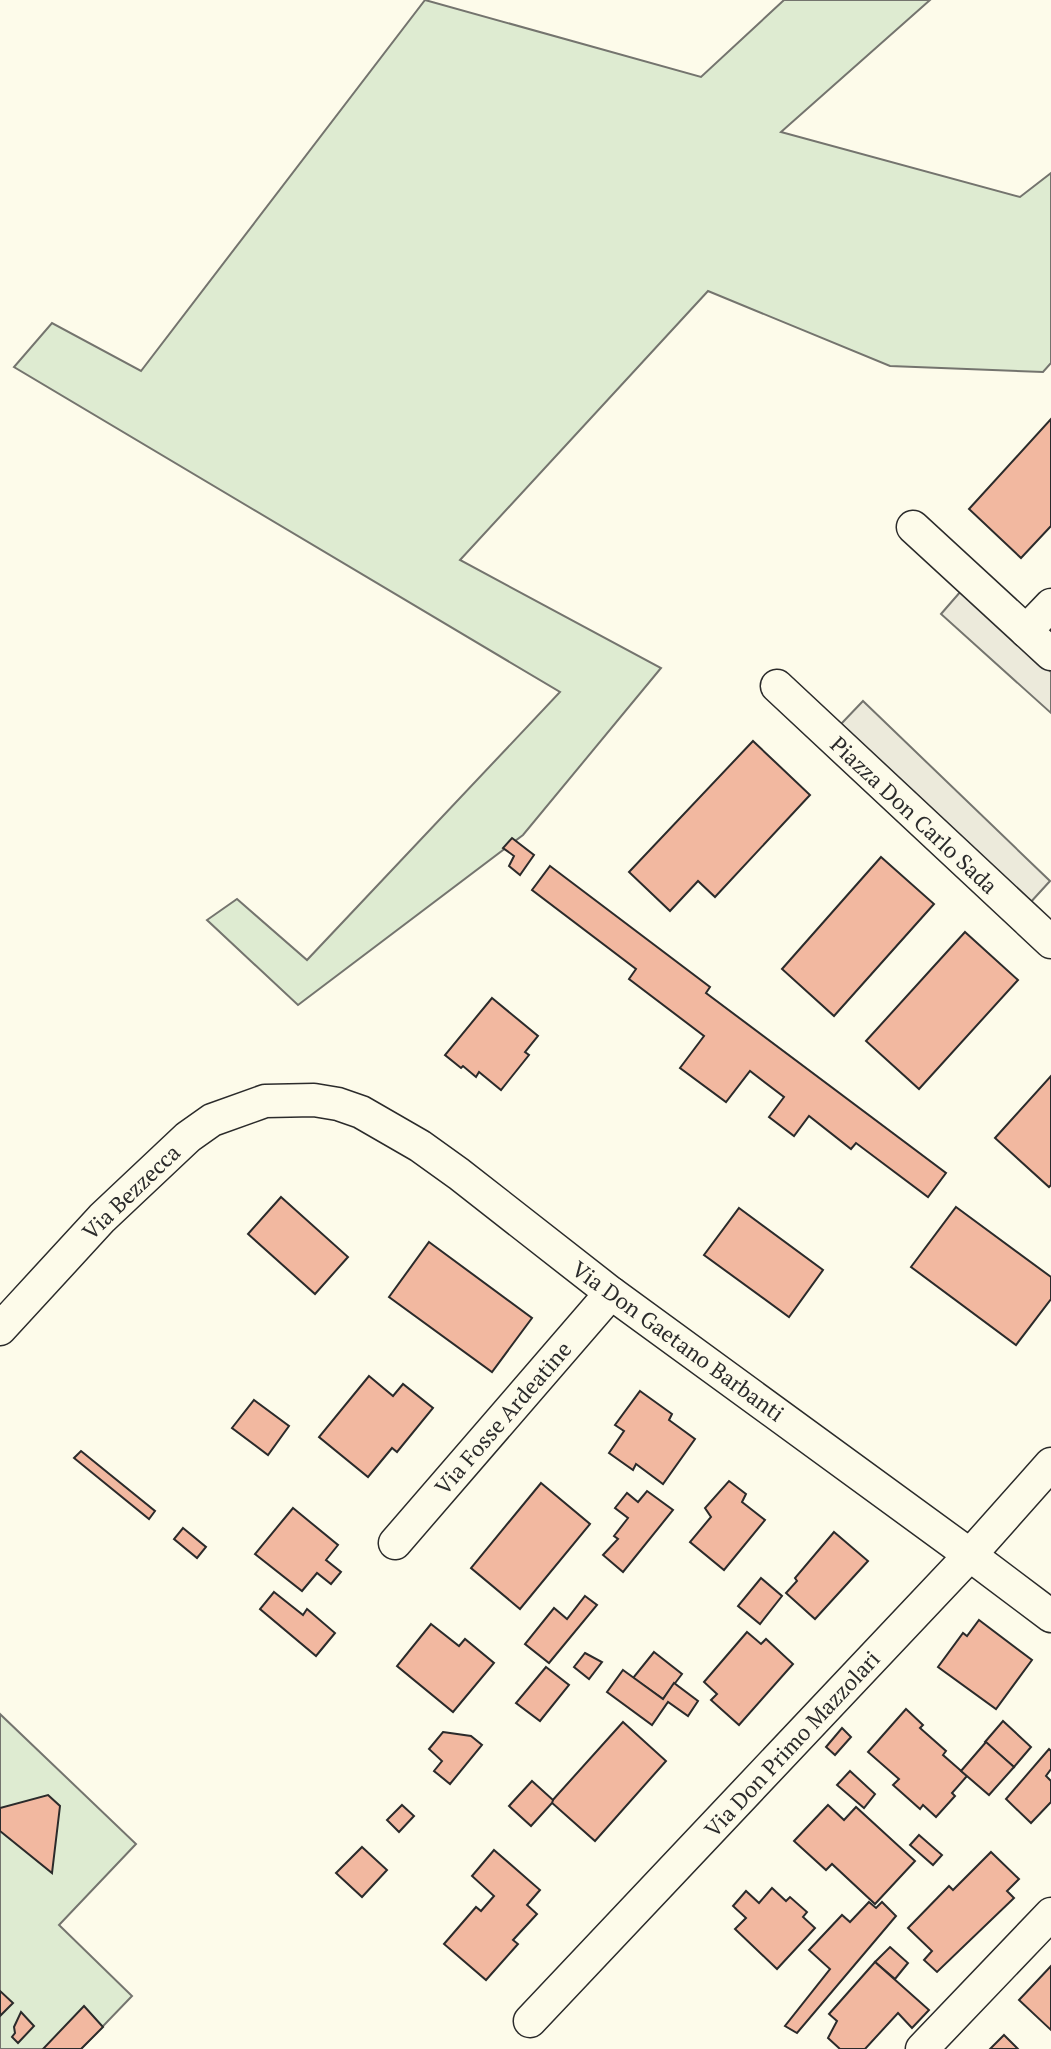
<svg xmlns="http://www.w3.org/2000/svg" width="1051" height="2049" font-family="'PT Serif',serif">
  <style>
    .green { fill: #deebd1; stroke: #74746e; stroke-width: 2 }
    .parking { fill: #eceadb; stroke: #74746e; stroke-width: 2 }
    .building { fill: #f2b8a0; stroke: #2b2b2b; stroke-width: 2 }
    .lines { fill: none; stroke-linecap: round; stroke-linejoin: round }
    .street-casing { stroke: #2b2b2b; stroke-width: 35 }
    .street { stroke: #fdfbea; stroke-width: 32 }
    .labels { text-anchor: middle; stroke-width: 6; stroke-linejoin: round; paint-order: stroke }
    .street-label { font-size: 22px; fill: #2b2b2b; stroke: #fdfbea }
  </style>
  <rect width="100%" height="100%" fill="#fdfbea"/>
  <g class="green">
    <path d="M425 0 701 77 784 0H930L781 132 1020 197 1051 173V363L1043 372 890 366 708 291 460 560 661 668 523 835 298 1005 207 920 237 899 307 960 560 692 14 367 52 323 141 371Z"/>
    <path d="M0 1714 136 1844 59 1925 132 1996 81 2049H0Z"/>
  </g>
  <g class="parking">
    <path d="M961 591 1051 672V713L941 614Z"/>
    <path d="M863 701 1050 881 1029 904 841 724Z"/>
  </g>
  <g class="building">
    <path d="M1051 419V526L1021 558 969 509Z"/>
    <path d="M753 741 810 795 715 897 698 881 670 911 629 872Z"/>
    <path d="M512 838 534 855 520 875 509 866 514 856 503 848Z"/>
    <path d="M881 857 934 904 834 1016 782 969Z"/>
    <path d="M550 866 710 987 706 993 946 1173 928 1197 856 1143 851 1149 809 1116 794 1136 769 1117 784 1097 750 1071 726 1102 680 1068 704 1036 629 979 636 969 532 890Z"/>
    <path d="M965 932 1018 980 919 1089 866 1041Z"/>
    <path d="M492 998 538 1036 525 1052 529 1055 501 1090 479 1072 476 1077 463 1066 461 1068 445 1055Z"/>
    <path d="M1051 1076V1185L1049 1187 995 1138Z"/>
    <path d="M281 1197 348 1257 315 1294 248 1234Z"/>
    <path d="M956 1207 1051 1277V1299L1016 1345 911 1267Z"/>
    <path d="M739 1208 823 1270 789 1317 704 1255Z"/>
    <path d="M429 1242 532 1318 492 1372 389 1297Z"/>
    <path d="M369 1376 393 1396 403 1384 433 1408 397 1452 392 1448 368 1477 319 1437Z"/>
    <path d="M640 1391 672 1414 669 1420 695 1439 663 1484 636 1464 633 1470 609 1453 624 1431 615 1425Z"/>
    <path d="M254 1400 289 1426 268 1455 232 1428Z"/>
    <path d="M81 1451 155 1511 149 1519 74 1458Z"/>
    <path d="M729 1481 746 1494 742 1502 765 1520 724 1570 690 1542 711 1517 705 1508Z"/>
    <path d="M541 1483 590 1524 520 1609 471 1568Z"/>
    <path d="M647 1491 673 1510 623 1572 603 1555 618 1539 614 1536 628 1518 615 1508 627 1493 638 1502Z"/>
    <path d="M293 1508 338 1545 326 1560 341 1572 331 1584 317 1573 302 1591 255 1554Z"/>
    <path d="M183 1528 206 1547 197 1558 174 1539Z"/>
    <path d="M834 1532 868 1561 815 1619 786 1593 797 1581 795 1578Z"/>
    <path d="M761 1578 782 1596 760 1624 738 1606Z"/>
    <path d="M274 1592 303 1615 307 1609 335 1633 316 1656 260 1609Z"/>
    <path d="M585 1596 597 1605 549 1663 525 1644 554 1608 567 1619Z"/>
    <path d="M979 1620 1032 1660 996 1709 938 1667 963 1633 967 1636Z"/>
    <path d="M431 1624 459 1646 465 1639 494 1663 453 1712 397 1666Z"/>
    <path d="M747 1632 761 1644 766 1639 793 1664 739 1725 711 1700 717 1694 704 1682Z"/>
    <path d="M654 1652 682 1674 663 1699 633 1678Z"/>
    <path d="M585 1653 602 1662 589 1679 574 1667Z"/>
    <path d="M546 1667 569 1685 540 1721 516 1703Z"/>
    <path d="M623 1670 663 1699 674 1683 698 1701 688 1716 668 1702 652 1725 607 1692Z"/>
    <path d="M906 1709 923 1725 920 1728 946 1751 943 1755 967 1776 952 1793 955 1796 936 1817 923 1805 920 1809 893 1785 899 1779 868 1752Z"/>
    <path d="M1003 1721 1031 1747 1014 1767 985 1742Z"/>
    <path d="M623 1722 666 1761 595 1841 551 1802Z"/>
    <path d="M842 1728 851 1737 835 1755 826 1747Z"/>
    <path d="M443 1732 471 1736 482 1745 450 1784 434 1771 442 1761 429 1749Z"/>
    <path d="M986 1742 1014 1767 989 1795 961 1771Z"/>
    <path d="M1049 1749 1051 1751V1769L1046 1776 1051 1781V1802L1031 1823 1006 1799Z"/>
    <path d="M850 1771 875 1794 864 1808 837 1785Z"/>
    <path d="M532 1781 553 1800 552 1803 531 1826 509 1806Z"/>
    <path d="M48 1795 60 1806 52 1873 0 1831V1808Z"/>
    <path d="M402 1805 414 1816 399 1832 387 1820Z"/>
    <path d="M828 1805 844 1820 856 1807 915 1861 875 1904 832 1864 826 1870 794 1841Z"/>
    <path d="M919 1835 942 1855 933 1865 910 1845Z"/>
    <path d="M362 1847 387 1870 362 1897 336 1873Z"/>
    <path d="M494 1850 540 1890 527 1905 537 1914 513 1940 518 1944 486 1980 444 1944 476 1907 481 1911 494 1896 472 1876Z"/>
    <path d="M991 1852 1019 1879 1007 1891 1014 1898 937 1972 924 1960 932 1951 908 1928 949 1886 953 1890Z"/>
    <path d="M772 1888 786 1901 790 1897 807 1912 803 1917 815 1928 777 1969 735 1929 746 1918 733 1906 746 1891 759 1903Z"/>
    <path d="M869 1902 876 1908 882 1902 896 1916 797 2033 785 2026 830 1969 809 1950 842 1915 850 1922Z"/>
    <path d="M890 1947 908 1963 895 1979 875 1962Z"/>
    <path d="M875 1962 929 2010 912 2028 898 2013 865 2049H840L828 2038 837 2021 829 2014Z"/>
    <path d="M1051 1966V2030L1019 2000Z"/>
    <path d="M0 1991 13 2003 0 2016Z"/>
    <path d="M84 2006 103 2027 81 2049H43Z"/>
    <path d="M21 2012 34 2026 18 2043 12 2037 15 2033 14 2027Z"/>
    <path d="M1004 2035 1018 2049H990Z"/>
  </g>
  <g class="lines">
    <g class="street-casing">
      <g id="street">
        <path d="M913 527 1051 654"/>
        <path d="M1026 631 1051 605"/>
        <path d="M777 686 1051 942"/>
        <path d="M0 1329 102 1218 188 1137 212 1120 265 1101 314 1100 338 1104 361 1112 420 1146 459 1174 611 1293 970 1555 1051 1616"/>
        <path d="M395 1543 611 1293"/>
        <path d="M530 2021 970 1555 1051 1464"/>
        <path d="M922 2049 1051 1914"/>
      </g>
    </g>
    <use href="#street" class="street"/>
  </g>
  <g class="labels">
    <g class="street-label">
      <text transform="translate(914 815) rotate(43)" y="8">Piazza Don Carlo Sada</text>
      <text transform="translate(131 1192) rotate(-44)" y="8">Via Bezzecca</text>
      <text transform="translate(678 1341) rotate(36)" y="8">Via Don Gaetano Barbanti</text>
      <text transform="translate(503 1418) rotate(-49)" y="8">Via Fosse Ardeatine</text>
      <text transform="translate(792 1744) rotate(-47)" y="8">Via Don Primo Mazzolari</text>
    </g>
  </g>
</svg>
